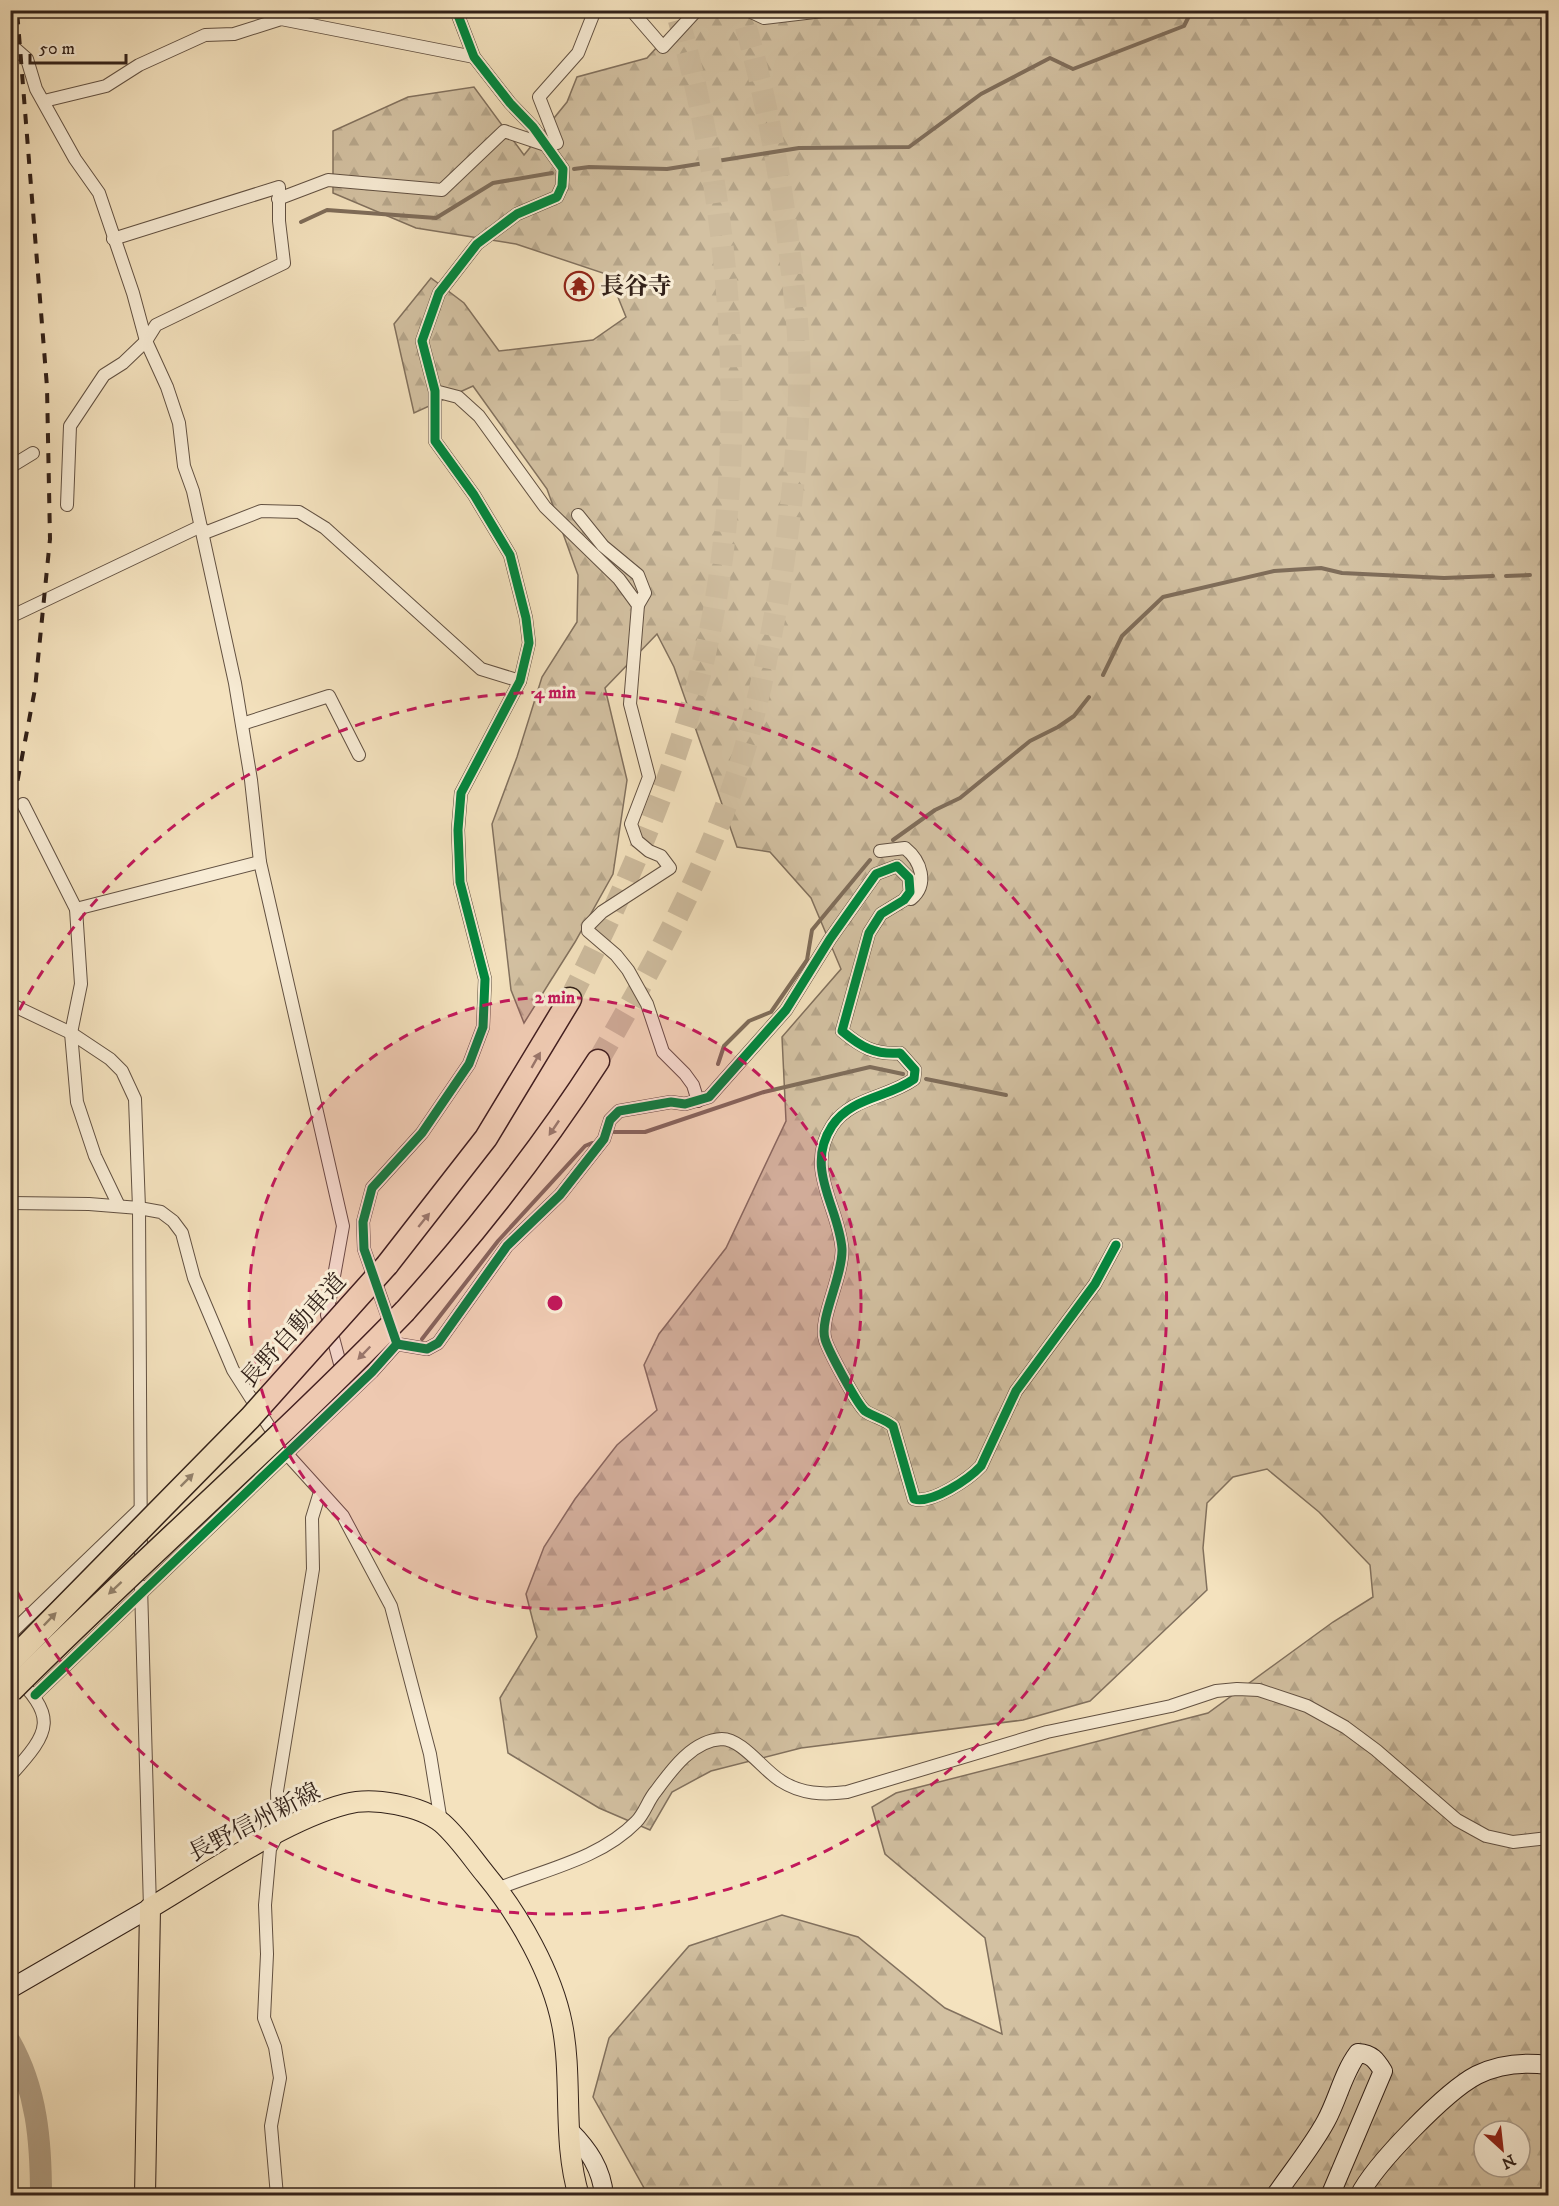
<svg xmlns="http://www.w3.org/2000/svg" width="1559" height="2206" font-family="'IM FELL DW Pica','Noto Serif JP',serif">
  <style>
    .forest { fill: url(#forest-firs); stroke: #82715e; stroke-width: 1.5; fill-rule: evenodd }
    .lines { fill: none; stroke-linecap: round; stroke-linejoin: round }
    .stream { stroke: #7f6d5a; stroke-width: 4 }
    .river { stroke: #b2a086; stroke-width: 22 }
    .highway-tunnel { stroke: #cdbb9d; stroke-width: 22; stroke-dasharray: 22 11; stroke-linecap: butt }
    .street-casing { stroke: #625142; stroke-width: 14 }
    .secondary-casing { stroke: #322119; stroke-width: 20 }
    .primary-casing { stroke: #322119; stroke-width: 22 }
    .highway-casing { stroke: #322119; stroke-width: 25 }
    .street { stroke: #f8ecd5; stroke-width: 12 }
    .secondary { stroke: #f8ecd5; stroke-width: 18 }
    .primary { stroke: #f4e2be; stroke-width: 20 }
    .highway { stroke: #f4e2be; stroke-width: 22 }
    .rail { stroke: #322119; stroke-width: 4; stroke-dasharray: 10 10; stroke-linecap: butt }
    .highway-bridge-casing { stroke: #322119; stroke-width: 25; stroke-linecap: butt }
    .highway-bridge { stroke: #f4e2be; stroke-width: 22 }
    .cycleway-casing { stroke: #f8ecd5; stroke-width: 13 }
    .cycleway { stroke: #00873e; stroke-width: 9 }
    .oneway { fill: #93826c }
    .ring { fill: none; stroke: #c2185b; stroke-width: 3; stroke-dasharray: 10 8 }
    .labels { text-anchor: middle; stroke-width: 6; stroke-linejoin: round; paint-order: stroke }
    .poi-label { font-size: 24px; font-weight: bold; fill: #322119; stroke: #f8ecd5; text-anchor: start }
    .street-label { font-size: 24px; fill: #322119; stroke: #f8ecd5 }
    .centre { fill: #c2185b; stroke: #f8ecd5; stroke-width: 3 }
    .ring-label { font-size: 18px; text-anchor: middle; font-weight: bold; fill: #c2185b; stroke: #f8ecd5; stroke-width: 6; stroke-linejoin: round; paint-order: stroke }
  </style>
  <defs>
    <pattern id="forest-firs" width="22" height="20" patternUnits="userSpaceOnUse" patternTransform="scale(1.5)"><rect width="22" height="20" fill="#d3c1a2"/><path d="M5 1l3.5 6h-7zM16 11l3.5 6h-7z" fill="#b6a68b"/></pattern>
  </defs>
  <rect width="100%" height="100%" fill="#f4e2be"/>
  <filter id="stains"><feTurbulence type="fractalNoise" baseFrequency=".00333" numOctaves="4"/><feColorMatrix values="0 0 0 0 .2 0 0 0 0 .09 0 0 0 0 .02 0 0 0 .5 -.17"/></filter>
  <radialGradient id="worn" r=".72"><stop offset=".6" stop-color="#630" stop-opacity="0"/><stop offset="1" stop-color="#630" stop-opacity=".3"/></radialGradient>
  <path class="forest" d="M690 11H1548V2195H648L593 2097 609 2038 689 1946 782 1915 858 1937 945 2008 1002 2034 985 1938 885 1854 872 1807 896 1793 1208 1713 1333 1622 1373 1597 1370 1565 1319 1512 1267 1469 1233 1477 1207 1503 1203 1548 1207 1590 1090 1701 1023 1720 801 1748 711 1771 672 1792 650 1830 599 1808 508 1753 500 1698 537 1637 526 1594 544 1547 575 1499 617 1445 657 1410 644 1365 659 1334 726 1248 786 1121 782 1037 841 969 811 898 770 852 737 847 674 667 657 634 605 688 627 780 613 874 575 942 524 1023 511 990 492 824 517 757 542 677 577 622 578 575 547 489 473 386 414 413 394 324 431 278 464 303 499 351 593 340 626 317 609 275 516 244 416 228 333 193V131L408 97 474 87 524 155 567 102 577 77 647 58ZM1484 2131H1520V2167H1484Z"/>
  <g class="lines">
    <g class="stream">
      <path d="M574 169 589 167 667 169 799 148 909 147 981 94 1050 58 1073 69 1184 26 1192 10"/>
      <path d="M301 222 327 210 436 218 493 183 552 173"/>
      <path d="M1506 576 1530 575"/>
      <path d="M1103 675 1122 636 1163 597 1274 571 1321 568 1342 573 1444 578 1493 576"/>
      <path d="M893 840 935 810 960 798 1030 741 1058 727 1074 716 1089 697"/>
      <path d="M718 1064 724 1046 749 1021 771 1012 807 960 812 930 870 860"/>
      <path d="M926 1079 1006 1095"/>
      <path d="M614 1132H645L764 1092 870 1067 903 1074"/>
      <path d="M422 1339 498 1241 585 1146 592 1143"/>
    </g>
    <path class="river" d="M10 2042C37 2090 41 2142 41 2196"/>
    <g class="highway-tunnel">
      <path d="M570 999C621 899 667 795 697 686 754 474 736 220 676 10"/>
      <path d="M598 1061C650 971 702 879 735 780 755 721 767 659 778 598 789 531 797 464 799 395 801 352 796 307 791 264 781 178 766 93 741 10"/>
    </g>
    <g class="street-casing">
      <g id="street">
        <path d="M631 10 663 47 697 10"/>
        <path d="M747 10 764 18 831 10"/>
        <path d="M10 44 27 59 36 89 75 159 99 193 133 293 146 341 167 387 179 423 184 466 193 491 235 683 251 780 260 862 343 1226 327 1315 343 1375"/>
        <path d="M44 101 106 86 139 65 205 35 234 34 281 19 474 57"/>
        <path d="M278 199 328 180 442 190 504 131 546 145 557 143 539 97 578 53 595 10"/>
        <path d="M435 391 458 397 479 416 545 507 619 579 638 605 630 704 649 777 631 824 637 841 649 851 661 856 670 868 602 912 588 926V931L616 955 628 970 647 1004 663 1052 685 1074 693 1085 698 1101"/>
        <path d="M10 467 33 453"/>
        <path d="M67 505 70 426 104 375 123 363 146 341 156 325 284 263 279 221V187L113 239"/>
        <path d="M578 515 603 546 638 575 645 593 638 605"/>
        <path d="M199 527 207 532 261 511 299 512 325 528 481 669 520 681"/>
        <path d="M10 617 199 527"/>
        <path d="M242 724 329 696 359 755"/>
        <path d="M23 804 76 909 81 984 71 1033 77 1102 95 1156 119 1206"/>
        <path d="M880 851 905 848C921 861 929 884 911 899L907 898"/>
        <path d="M76 909 260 862"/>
        <path d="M10 1004 71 1033 110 1059 122 1071 135 1099 139 1208 141 1566"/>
        <path d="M10 1203 89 1204 139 1208 161 1212 173 1221 182 1233 194 1278 233 1370 286 1453 343 1516 391 1606 430 1754 441 1822"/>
        <path d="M392 1329 364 1249 363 1222 372 1188 422 1133 439 1108 469 1064 483 1027 485 979 460 882 458 830 461 793 520 681 529 643 526 618 510 555 474 495 435 441V391L422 341 439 293 477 244 517 214 557 197 562 186 563 169 533 127 510 103 474 57 456 10"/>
        <path d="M141 1586 150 1908"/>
        <path d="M10 1634 141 1508"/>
        <path d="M10 1671C58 1717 52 1730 10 1776"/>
        <path d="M35 1695 372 1372 397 1344 427 1349 438 1343 507 1246 560 1195 604 1139 610 1120 619 1111 671 1102 685 1104 709 1097 786 1010 830 939 876 874 897 866 909 878 910 892 904 900 881 914 869 933 842 1031C861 1047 875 1055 900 1053L915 1070 914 1079C888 1098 851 1097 832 1126 804 1169 839 1207 842 1249 843 1276 819 1319 825 1339 828 1350 857 1404 865 1411 874 1417 885 1419 893 1426L914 1499C932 1504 969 1479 981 1466L1016 1391 1095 1284 1116 1245"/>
        <path d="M497 1889C543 1870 600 1859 636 1822 645 1813 648 1800 656 1791 672 1769 693 1740 722 1739 742 1739 764 1771 781 1781 801 1794 823 1795 847 1792L1047 1732 1171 1706 1216 1691 1237 1689 1259 1690 1307 1706 1345 1727 1376 1750 1457 1820 1486 1836 1513 1842 1548 1838"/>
        <path d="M277 2196 271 2126 280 2078 275 2047 264 2018 267 1954 265 1905 270 1849 278 1833 277 1791 313 1569 312 1518 320 1492"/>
      </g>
    </g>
    <g class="secondary-casing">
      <g id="secondary">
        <path d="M10 1989 150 1908"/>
        <path d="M570 2131C588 2149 602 2169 604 2196"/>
        <path d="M1275 2196C1292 2171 1312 2147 1326 2121 1338 2099 1343 2073 1358 2053 1372 2054 1376 2060 1383 2071L1330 2196"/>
        <path d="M1359 2196C1374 2165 1446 2091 1477 2075 1499 2064 1525 2062 1548 2065"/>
      </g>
    </g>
    <g class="primary-casing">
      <path id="primary" d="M145 2196 150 1908C206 1875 284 1820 346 1804 373 1797 420 1805 442 1823 459 1838 472 1858 486 1875 519 1915 552 1973 562 2024 573 2079 562 2141 579 2196"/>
    </g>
    <g class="highway-casing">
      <g id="highway">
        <path d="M387 1265 486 1138 570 999"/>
        <path d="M405 1311C476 1232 540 1151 598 1061"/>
      </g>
    </g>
    <use href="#street" class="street"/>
    <use href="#secondary" class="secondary"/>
    <use href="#primary" class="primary"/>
    <use href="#highway" class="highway"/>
    <path class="rail" d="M10 820 35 689 50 539 47 387 17 10"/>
    <g class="highway-bridge-casing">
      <g id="highway-bridge">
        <path d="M10 1662 250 1418 387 1265"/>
        <path d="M11 1691C140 1562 278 1442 405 1311"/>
      </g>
    </g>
    <use href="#highway-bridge" class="highway-bridge"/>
    <g class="cycleway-casing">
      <g id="cycleway">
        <path d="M397 1344 364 1249 363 1222 372 1188 422 1133 439 1108 469 1064 483 1027 485 979 460 882 458 830 461 793 520 681 529 643 526 618 510 555 474 495 435 441V391L422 341 439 293 477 244 517 214 557 197 562 186 563 169 533 127 510 103 474 57 456 10"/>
        <path d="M35 1695 372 1372 397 1344 427 1349 438 1343 507 1246 560 1195 604 1139 610 1120 619 1111 671 1102 685 1104 709 1097 786 1010 830 939 876 874 897 866 909 878 910 892 904 900 881 914 869 933 842 1031C861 1047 875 1055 900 1053L915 1070 914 1079C888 1098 851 1097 832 1126 804 1169 839 1207 842 1249 843 1276 819 1319 825 1339 828 1350 857 1404 865 1411 874 1417 885 1419 893 1426L914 1499C932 1504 969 1479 981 1466L1016 1391 1095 1284 1116 1245"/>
      </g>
    </g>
    <use href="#cycleway" class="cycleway"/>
  </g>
  <defs><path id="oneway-solid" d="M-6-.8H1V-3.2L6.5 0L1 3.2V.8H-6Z" transform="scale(1.5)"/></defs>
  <g class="oneway">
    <use href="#oneway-solid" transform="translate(536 1060) rotate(-60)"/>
    <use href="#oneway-solid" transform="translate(554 1128) rotate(124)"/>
    <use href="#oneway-solid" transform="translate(424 1220) rotate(-51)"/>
    <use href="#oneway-solid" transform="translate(364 1353) rotate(134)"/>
    <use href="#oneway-solid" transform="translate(187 1480) rotate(-45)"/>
    <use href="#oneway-solid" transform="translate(115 1588) rotate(137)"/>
    <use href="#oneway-solid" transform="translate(50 1619) rotate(-46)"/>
  </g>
  <circle cx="555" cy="1303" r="306" fill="#c2185b" fill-opacity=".12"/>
  <g class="ring">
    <circle cx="555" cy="1303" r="306"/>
    <path d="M11 1026A611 611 0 1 1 11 1580"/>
  </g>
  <defs>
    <g id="temple-ring" transform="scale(1.5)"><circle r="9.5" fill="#f8ecd5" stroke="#8f2418" stroke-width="1.5"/><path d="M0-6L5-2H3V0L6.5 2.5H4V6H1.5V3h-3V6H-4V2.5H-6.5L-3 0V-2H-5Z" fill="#8f2418"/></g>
  </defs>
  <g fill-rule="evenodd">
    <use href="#temple-ring" x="579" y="286"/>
  </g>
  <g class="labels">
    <g class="poi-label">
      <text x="600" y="294">長谷寺</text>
    </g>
    <g class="street-label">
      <text transform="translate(293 1330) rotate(-48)" y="8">長野自動車道</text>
      <text transform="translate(254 1822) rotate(-27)" y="8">長野信州新線</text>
    </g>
  </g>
  <circle cx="555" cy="1303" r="9" class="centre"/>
  <g class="ring-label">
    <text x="555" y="698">4 min</text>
    <text x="555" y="1003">2 min</text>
  </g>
  <rect width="1559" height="2206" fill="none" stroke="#f4e2be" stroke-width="36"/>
  <rect x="12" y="12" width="1535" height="2182" fill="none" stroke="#322119" stroke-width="3"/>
  <rect x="18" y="18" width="1523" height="2170" fill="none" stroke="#322119" stroke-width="1.5"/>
  <g transform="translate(1502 2149) rotate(153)"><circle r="28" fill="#f8ecd5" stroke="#a99b8a" stroke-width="1.5"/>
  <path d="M0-4.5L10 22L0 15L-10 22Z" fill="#8f2418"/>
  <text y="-9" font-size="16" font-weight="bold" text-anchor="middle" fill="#322119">N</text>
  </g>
  <path d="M30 54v9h96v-9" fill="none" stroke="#322119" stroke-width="3"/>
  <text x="39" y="54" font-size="18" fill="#322119" stroke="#f8ecd5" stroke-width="4.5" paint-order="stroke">50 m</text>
  <rect width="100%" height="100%" filter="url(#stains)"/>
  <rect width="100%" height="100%" fill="url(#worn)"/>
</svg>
